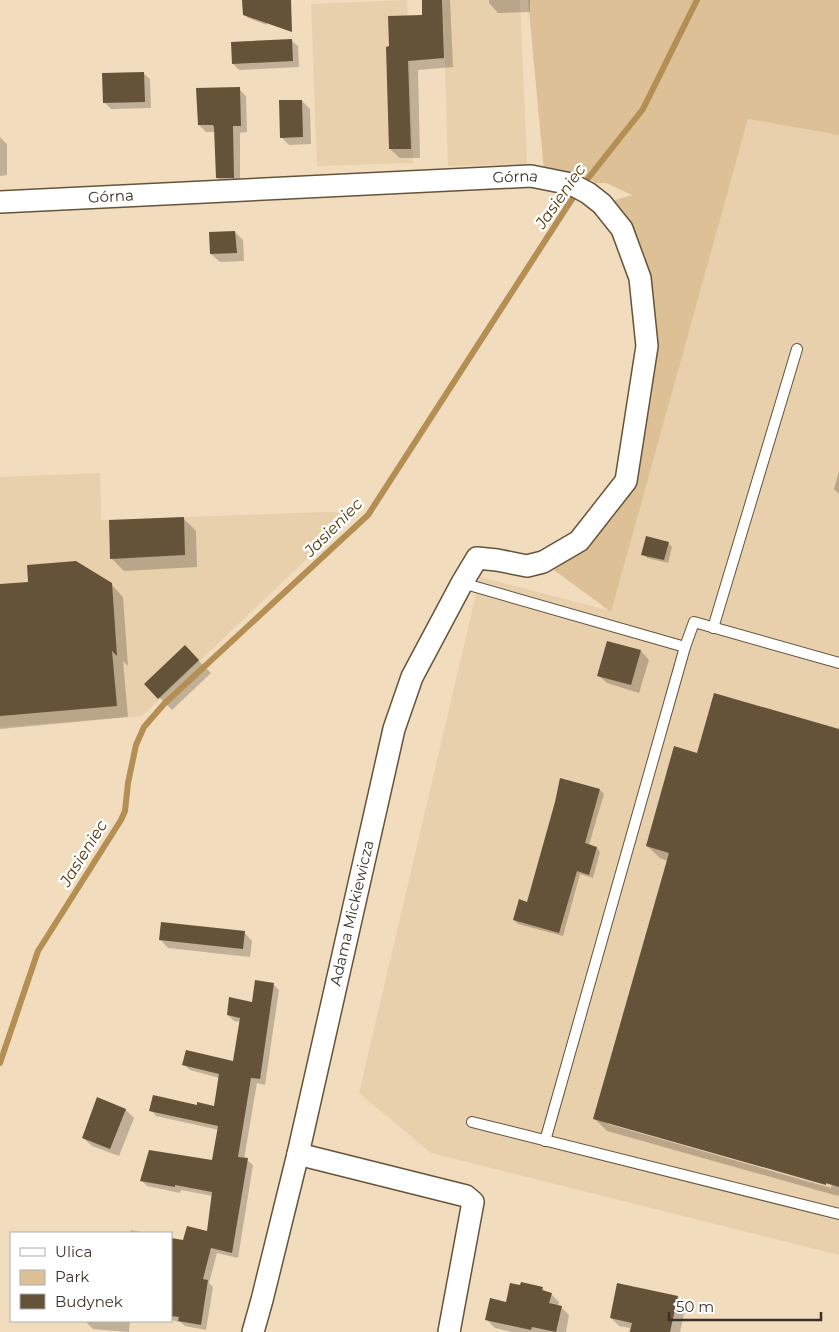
<svg xmlns="http://www.w3.org/2000/svg" width="839" height="1332" font-family="Montserrat,sans-serif">
  <style>
    .built { fill: #e8d0ac }
    .green { fill: #ddc096 }
    .shadow { fill: #0003; fill-rule: evenodd }
    .lines { fill: none; stroke-linecap: round; stroke-linejoin: round }
    .stream { stroke: #b48e53; stroke-width: 6 }
    .building { fill: #645338 }
    .service-casing { stroke: #66543a; stroke-width: 12 }
    .minor-casing { stroke: #66543a; stroke-width: 24 }
    .service { stroke: #fff; stroke-width: 10 }
    .minor { stroke: #fff; stroke-width: 21 }
    .labels { text-anchor: middle; stroke-width: 5; stroke-linejoin: round; paint-order: stroke }
    .street-label { font-size: 15px; fill: #3a3226; stroke: #fff }
    .water-label { font-size: 16px; font-style: italic; fill: #543a08; stroke: #fff }
  </style>
  <rect width="100%" height="100%" fill="#f1dcbe"/>
  <g class="built">
    <path d="M407 0 413 163 317 166 311 4Z"/>
    <path d="M443 0H520L527 164 448 166Z"/>
    <path d="M748 119 839 135V1255L431 1153 359 1093 480 577 611 611Z"/>
    <path d="M100 473 101 520 357 511 142 716 0 727V477Z"/>
  </g>
  <path class="green" d="M528 0H839V135L748 119 611 612 543 562 626 481 647 346 640 278 602 204 632 195 606 183H595L588 177 544 171Z"/>
  <g class="shadow">
    <path d="M243 0H266L267 25 248 18 244 14Z"/>
    <path d="M423 0H450L453 67 418 70 420 158H400L390 149 387 48 424 16Z"/>
    <path d="M489 0H530V12L498 13 489 3Z"/>
    <path d="M292 41 298 46 299 67 239 70 233 64Z"/>
    <path d="M143 73 150 79 151 108 111 109 105 103Z"/>
    <path d="M239 89 246 96 247 132 240 133V185H225L217 178 216 132H206L199 125Z"/>
    <path d="M302 101 310 109 311 144 289 145 281 137Z"/>
    <path d="M0 137 7 144V175L0 176Z"/>
    <path d="M235 232 243 240 244 261 220 262 211 254Z"/>
    <path d="M839 471V494L834 489Z"/>
    <path d="M183 518 196 531 197 567 124 571 111 558Z"/>
    <path d="M668 543 672 547 668 563 647 558 643 554Z"/>
    <path d="M111 584 123 597 128 666 123 661 128 717 0 729V585Z"/>
    <path d="M608 643 641 651 649 660 639 693 607 683 598 675Z"/>
    <path d="M185 647 211 673 172 710 146 684Z"/>
    <path d="M839 730V1195L838 1196 607 1131 595 1119 668 861 660 858 647 846 698 754ZM608 1122 832 1185 831 1188 608 1124Z"/>
    <path d="M600 790 604 794 589 845 597 848 600 852 593 878 580 874 563 936 518 924 514 920 528 903Z"/>
    <path d="M244 932 252 941 250 957 168 948 160 939Z"/>
    <path d="M273 984 279 990 265 1085 257 1083 244 1159 247 1160 253 1165 238 1258 217 1253 209 1283 213 1287 206 1330 185 1326 180 1322 171 1320V1239L184 1242 208 1233 213 1196 181 1190 180 1193 147 1186 141 1180 213 1162 219 1130 156 1116 151 1110 198 1107H215L219 1078 190 1070 184 1065 234 1062 240 1022 234 1021 228 1015 253 1003Z"/>
    <path d="M98 1099 126 1110 134 1118 119 1156 92 1146 83 1138Z"/>
    <path d="M131 1230 146 1233H130Z"/>
    <path d="M542 1288 547 1293 551 1294 559 1302 558 1306 561 1307 569 1315 566 1332H512L495 1328 487 1320 507 1303Z"/>
    <path d="M678 1297 686 1305 680 1332H629L630 1328 619 1326 611 1318Z"/>
    <path d="M85 1321H130L129 1332 93 1329Z"/>
  </g>
  <g class="lines">
    <path class="stream" d="M0 1063 38 951 121 820 125 811 128 783 136 745 144 727 164 704 368 515 574 196 643 109 697 0"/>
  </g>
  <g class="building">
    <path d="M242 0H291L292 32 243 15Z"/>
    <path d="M422 0H442L444 58 408 61 411 149H389L386 47 389 46 388 16 422 15Z"/>
    <path d="M292 39 293 61 232 64 231 42Z"/>
    <path d="M144 72 145 102 103 103 102 73Z"/>
    <path d="M240 87 241 126H233L234 178H216L214 127 213 125H198L196 88Z"/>
    <path d="M279 100H302L303 137 280 138Z"/>
    <path d="M235 231 237 253 210 254 209 232Z"/>
    <path d="M184 517 185 555 110 559 109 520Z"/>
    <path d="M646 536 669 542 664 560 641 555Z"/>
    <path d="M76 561 112 583 117 656 112 651 117 706 0 716V584L28 582 27 565Z"/>
    <path d="M607 641 641 650 631 685 597 676Z"/>
    <path d="M185 645 199 660 158 699 144 684Z"/>
    <path d="M714 693 839 729V1187L826 1183V1185L593 1119 669 853 646 846 674 746 697 753Z"/>
    <path d="M560 778 600 789 585 843 597 847 589 875 577 871 559 933 513 920 519 899 527 902 555 802Z"/>
    <path d="M161 922 245 931 243 949 159 940Z"/>
    <path d="M255 980 274 983 260 1079 251 1078 238 1157 248 1158 232 1253 211 1248 203 1279 208 1280 201 1325 178 1321 179 1317 171 1316V1238L183 1240 187 1226 207 1231 212 1192 175 1185V1187L140 1181 149 1150 212 1160 218 1126 149 1111 153 1095 197 1105V1102L214 1106 219 1074 182 1065 186 1050 233 1061 240 1018 227 1015 229 997 252 1002Z"/>
    <path d="M97 1097 126 1109 110 1149 82 1138Z"/>
    <path d="M521 1282 543 1287 542 1290 552 1293 549 1303 562 1306 556 1332 532 1327 531 1330 485 1320 490 1298 506 1302 510 1283 520 1285Z"/>
    <path d="M617 1283 678 1296 670 1332H630L632 1323 610 1318Z"/>
  </g>
  <g class="lines">
    <g class="service-casing">
      <g id="service">
        <path d="M462 583 685 647 694 622 839 663"/>
        <path d="M713 628 797 349"/>
        <path d="M472 1122 839 1214"/>
        <path d="M545 1141 685 647"/>
      </g>
    </g>
    <g class="minor-casing">
      <g id="minor">
        <path id="s1" d="M0 202 531 176 571 184 588 193 602 204 622 229 640 278 647 346 626 481 579 541 543 562 527 566 497 560 477 558 462 583 412 677 394 729 298 1154 262 1300 253 1332"/>
        <path d="M298 1154 466 1196 473 1202 449 1332"/>
      </g>
    </g>
    <use href="#service" class="service"/>
    <use href="#minor" class="minor"/>
  </g>
  <g class="labels">
    <g class="street-label">
      <text dy="5" stroke="none"><textPath href="#s1" startOffset="516">Górna</textPath></text>
      <text dy="5" stroke="none"><textPath href="#s1" startOffset="111">Górna</textPath></text>
      <text transform="translate(352 913) rotate(-77)" y="5">Adama Mickiewicza</text>
    </g>
    <g class="water-label">
      <text transform="translate(560 196) rotate(-55)" y="6">Jasieniec</text>
      <text transform="translate(333 527) rotate(-45)" y="6">Jasieniec</text>
      <text transform="translate(83 853) rotate(-58)" y="6">Jasieniec</text>
    </g>
  </g>
  <rect x="10" y="1232" width="162" height="90" fill="#ffffff" stroke="#b0ada8"/>
  <rect x="20" y="1248" width="25" height="8" fill="#ffffff" stroke="#b0ada8"/>
  <text x="55" y="1257" font-size="15" fill="#3a3226">Ulica</text>
  <rect x="20" y="1270" width="25" height="15" fill="#ddc096" stroke="#b0ada8"/>
  <text x="55" y="1282" font-size="15" fill="#3a3226">Park</text>
  <rect x="20" y="1294" width="25" height="15" fill="#645338" stroke="#b0ada8"/>
  <text x="55" y="1307" font-size="15" fill="#3a3226">Budynek</text>
  <path d="M669 1312v8h152v-8" fill="none" stroke="#3a3226" stroke-width="2.5"/>
  <text x="676" y="1312" font-size="15" fill="#3a3226" stroke="#ffffff" stroke-width="4" paint-order="stroke">50 m</text>
</svg>
